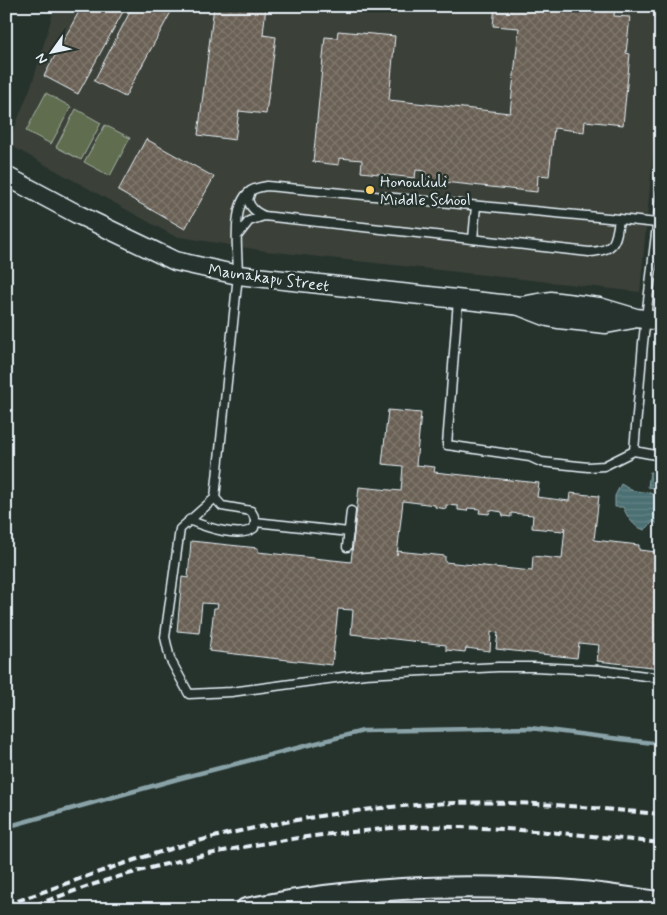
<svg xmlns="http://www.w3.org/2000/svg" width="667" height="915" font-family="Mynerve,sans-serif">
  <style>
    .built { fill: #3b4139 }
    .green { fill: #606e50; stroke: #a4b0a4 }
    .water { fill: url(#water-rules); stroke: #8aa3a8 }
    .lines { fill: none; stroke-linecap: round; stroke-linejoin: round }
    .stream { stroke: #8aa3a8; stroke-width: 4.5 }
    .building { fill: url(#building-cross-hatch); stroke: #e8f1f8; fill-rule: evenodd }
    .service-casing { stroke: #e8f1f8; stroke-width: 11 }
    .tertiary-casing { stroke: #e8f1f8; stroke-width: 21 }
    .secondary-casing { stroke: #e8f1f8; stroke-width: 24 }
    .service { stroke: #26332d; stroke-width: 8 }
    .tertiary { stroke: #26332d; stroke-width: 18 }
    .secondary { stroke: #26332d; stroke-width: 20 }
    .rail { stroke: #e8f1f8; stroke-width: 4; stroke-dasharray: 8 4; stroke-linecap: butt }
    .poi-dot { fill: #ffd166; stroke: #26332d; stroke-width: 2 }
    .labels { text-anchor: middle; stroke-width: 5; stroke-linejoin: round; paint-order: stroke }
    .poi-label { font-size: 16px; fill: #e8f1f8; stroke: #26332d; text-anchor: start }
    .street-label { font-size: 16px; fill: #e8f1f8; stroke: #26332d }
  </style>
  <defs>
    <pattern id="water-rules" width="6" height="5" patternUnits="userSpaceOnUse" patternTransform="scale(1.25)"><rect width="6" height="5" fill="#4c6f72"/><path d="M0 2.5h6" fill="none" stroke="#668487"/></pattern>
    <pattern id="building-cross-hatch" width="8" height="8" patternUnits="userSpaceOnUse" patternTransform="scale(1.25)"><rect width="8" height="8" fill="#6b6154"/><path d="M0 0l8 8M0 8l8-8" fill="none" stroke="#80786d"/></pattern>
  </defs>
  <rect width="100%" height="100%" fill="#26332d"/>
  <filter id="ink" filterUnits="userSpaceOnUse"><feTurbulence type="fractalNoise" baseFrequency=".02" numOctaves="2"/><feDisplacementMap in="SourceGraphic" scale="10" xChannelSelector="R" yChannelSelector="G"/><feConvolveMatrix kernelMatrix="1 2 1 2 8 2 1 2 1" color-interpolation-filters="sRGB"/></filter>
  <g filter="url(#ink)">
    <path class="built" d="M55 6H661V68L640 292 266 251 174 236 8 144 33 81Z"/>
    <g class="green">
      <path d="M46 93 71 107 51 144 26 131Z"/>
      <path d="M76 109 101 123 81 160 56 147Z"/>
      <path d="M105 125 130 138 110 176 84 162Z"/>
    </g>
    <g class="water">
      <path d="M650 472 661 473V489L648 487Z"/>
      <path d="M621 484C624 486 628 488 631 490 644 494 662 488 657 511L661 513V528L654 521 645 530C633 527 628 518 623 507H615V496Z"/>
    </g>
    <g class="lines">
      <path class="stream" d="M6 827 181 778 363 731 530 728 661 744"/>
    </g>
    <g class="building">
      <path d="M82 6H126L78 94 44 76Z"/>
      <path d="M133 6H166L172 10 125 97 94 81Z"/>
      <path d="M214 6H266L263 35 276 37 266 114 239 111 235 140 198 135Z"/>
      <path d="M495 6H615L614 16 630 17 626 53 630 54 623 125 585 121 584 132 554 128 549 176 538 175 537 192 425 180V171L416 170 415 178 361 172 362 160 339 158V165L313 162 325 37 337 38 338 31 395 36 389 100 510 113 519 28 493 26Z"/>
      <path d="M146 139 214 177 185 229 118 191Z"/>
      <path d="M388 410 421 413 416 465 435 467 434 472 539 483 537 497 569 501 570 493 599 496 594 540 639 545V550L657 552 656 567H661V668L597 661 599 645 579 643 577 658 496 649 498 633 491 632 490 651 466 648 465 652 446 650V645L351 634 353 610 338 609 332 665 209 651 214 608H217L218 604 202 603 199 633 177 631 182 577 188 578 191 541 258 548V552L351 562 359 487 401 491 403 466 382 464ZM403 501 435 505V507L446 509V505L458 506V510L467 511 468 508 480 509 479 513 489 514 490 510 502 512 503 516 511 517V513L533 515 532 528 563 531 565 527 562 559 533 556 532 571 445 562V556L397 551V555Z"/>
    </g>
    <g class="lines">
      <g class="service-casing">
        <g id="service">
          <path d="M251 191 248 200C251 209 256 212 264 216"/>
          <path d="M619 219 657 223"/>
          <path d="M238 235 249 221 264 216 589 252C615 251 616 242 619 219L267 186C261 187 254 188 249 192 231 206 238 254 238 275L215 498 180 529 165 637 170 659 189 694 231 692 365 674 498 667H534L600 670 661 678"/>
          <path d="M473 239 476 206"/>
          <path d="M458 300 447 445 530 457 541 462 588 467 604 466 634 451 661 456"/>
          <path d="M634 451 643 343 661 192"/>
          <path d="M189 520C205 527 240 539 254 528 256 521 255 517 251 511L222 506 215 498"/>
          <path d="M255 522 349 532"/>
          <path d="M347 547 351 511"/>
        </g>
      </g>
      <g class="tertiary-casing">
        <g id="tertiary">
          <path d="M6 176 77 214 175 261 238 275 521 306 550 301 599 307 636 318 661 321"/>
          <path d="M522 307 548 317 558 319 606 324 633 319"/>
        </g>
      </g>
      <g class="secondary-casing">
        <path id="secondary" d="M246 909C353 887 451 884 559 890 593 892 627 898 661 902"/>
      </g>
      <use href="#service" class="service"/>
      <use href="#tertiary" class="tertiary"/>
      <use href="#secondary" class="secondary"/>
      <g class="rail">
        <path d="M6 905C83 878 160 848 240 831 329 812 420 800 510 803 561 804 611 810 661 814"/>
        <path d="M24 909C58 897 91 884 125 875 199 854 275 839 351 832 369 831 387 828 404 827 490 825 575 834 661 843"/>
      </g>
    </g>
  </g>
  <circle class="poi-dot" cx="370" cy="190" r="5"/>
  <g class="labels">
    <g class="poi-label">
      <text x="380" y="187">Honouliuli<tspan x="380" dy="18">Middle School</tspan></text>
    </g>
    <g class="street-label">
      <text transform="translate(269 277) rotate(8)" y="6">Maunakapu Street</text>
    </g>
  </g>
  <rect width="667" height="915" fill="none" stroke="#26332d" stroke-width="25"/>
  <rect x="12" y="12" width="642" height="890" fill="none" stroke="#e8f1f8" stroke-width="2" filter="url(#ink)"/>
  <g transform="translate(52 52) rotate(237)" stroke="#26332d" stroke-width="4" paint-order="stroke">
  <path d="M0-4L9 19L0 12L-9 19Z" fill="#e8f1f8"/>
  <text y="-8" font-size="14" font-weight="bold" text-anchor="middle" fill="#e8f1f8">N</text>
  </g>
</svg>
